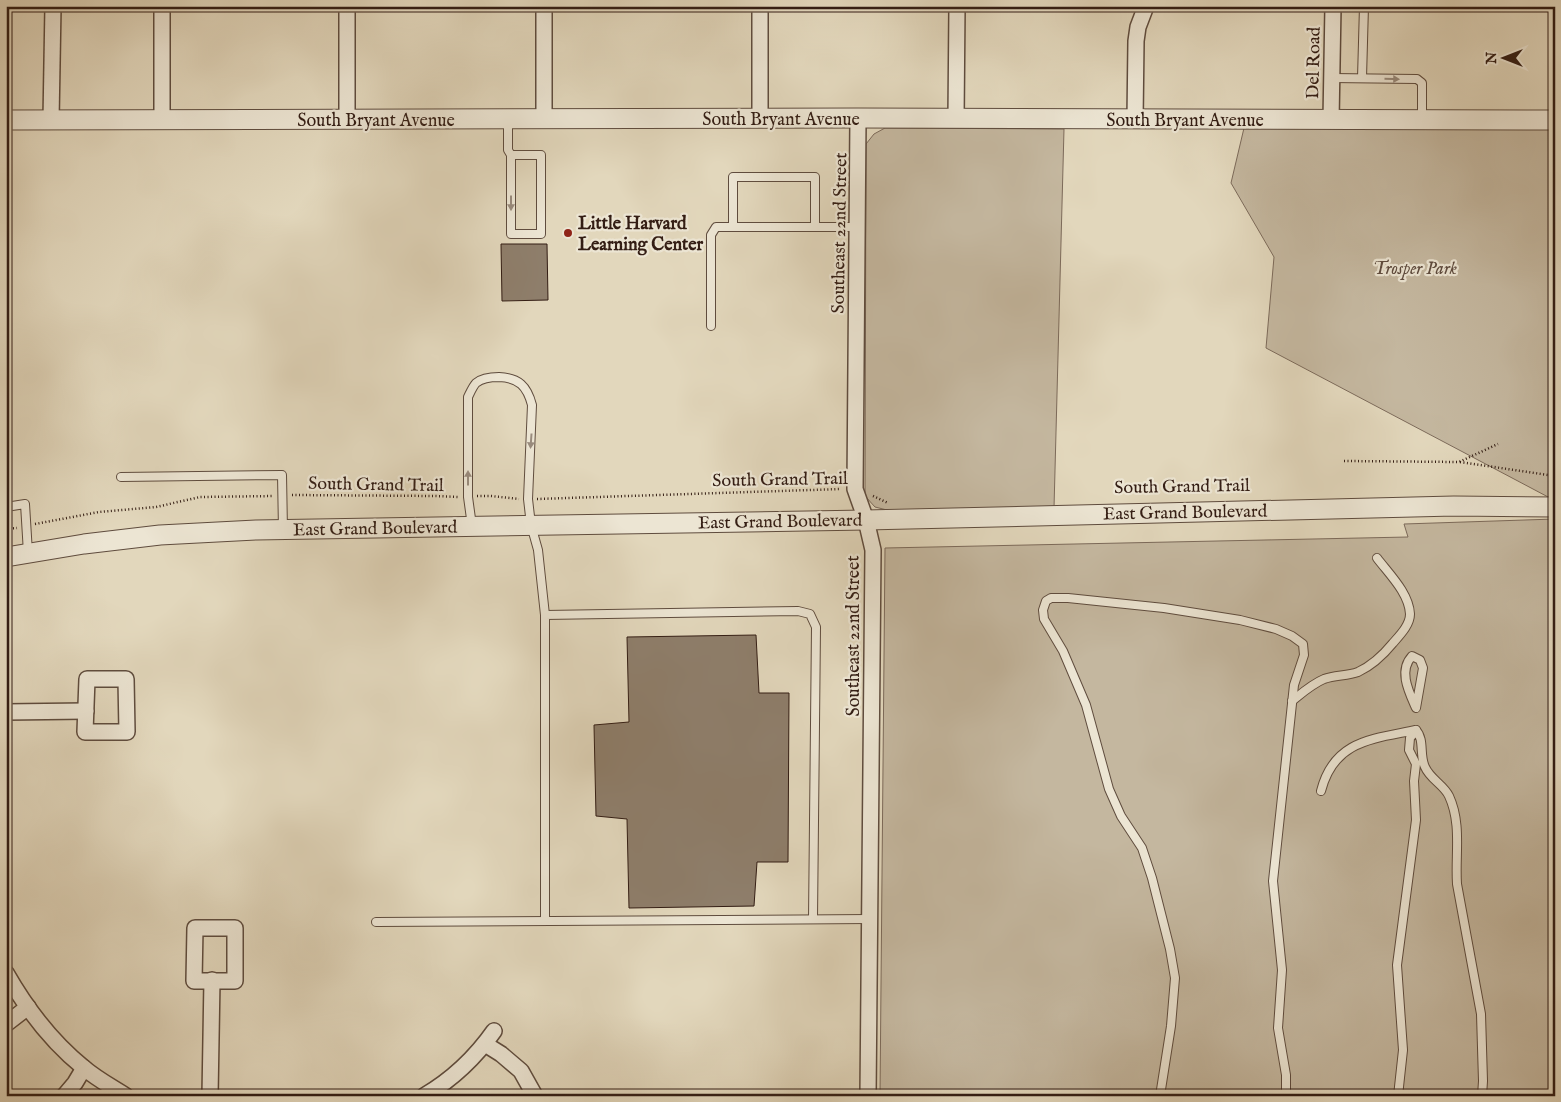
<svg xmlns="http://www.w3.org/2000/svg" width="1561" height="1102" font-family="'IM FELL English',serif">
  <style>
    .green { fill: #c4b79f; stroke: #7c6a5a }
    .building { fill: #8e7e6b; stroke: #331d14 }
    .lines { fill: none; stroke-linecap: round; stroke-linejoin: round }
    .service-casing { stroke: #5f4c3e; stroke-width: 10 }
    .minor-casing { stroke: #5f4c3e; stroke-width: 18 }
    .tertiary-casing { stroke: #5f4c3e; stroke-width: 21 }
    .path { stroke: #331d14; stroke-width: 2.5; stroke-dasharray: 1 2.5; stroke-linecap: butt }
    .service { stroke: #ece5d3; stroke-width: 8 }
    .minor { stroke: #ece5d3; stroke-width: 15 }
    .tertiary { stroke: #ece5d3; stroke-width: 19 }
    .oneway { fill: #998b7d }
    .poi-dot { fill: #8f2418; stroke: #ece5d3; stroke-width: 2 }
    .labels { text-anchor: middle; stroke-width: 4.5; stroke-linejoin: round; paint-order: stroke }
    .street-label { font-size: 18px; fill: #331d14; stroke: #ece5d3 }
    .poi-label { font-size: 18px; font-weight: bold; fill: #331d14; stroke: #ece5d3; text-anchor: start }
    .park-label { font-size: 18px; font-style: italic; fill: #5e4b3e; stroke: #ece5d3 }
  </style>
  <rect width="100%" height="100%" fill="#e2d7bc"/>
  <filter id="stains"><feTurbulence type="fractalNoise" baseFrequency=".004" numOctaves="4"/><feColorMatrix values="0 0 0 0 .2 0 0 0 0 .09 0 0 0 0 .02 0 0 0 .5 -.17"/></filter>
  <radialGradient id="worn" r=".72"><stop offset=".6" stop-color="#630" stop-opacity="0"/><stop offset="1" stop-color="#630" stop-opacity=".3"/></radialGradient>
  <g class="green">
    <path d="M885 128 1064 129 1054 508 891 511 875 507 865 496 866 144 874 134Z"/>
    <path d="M1244 128H1555V498H1550L1266 348 1274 257 1231 183Z"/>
    <path d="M1555 519V1096H880L885 548 1408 537 1404 524Z"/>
  </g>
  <g class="building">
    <path d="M501 244H547L548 300 502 301Z"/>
    <path d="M756 635 759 693H789L788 862H757L754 906 629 908 627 819 596 816 594 725 629 722 627 637Z"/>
  </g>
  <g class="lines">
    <g class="service-casing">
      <g id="service">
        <path d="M1331 78 1417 79 1422 83V119"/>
        <path d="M1362 78 1364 6"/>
        <path d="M508 119V150L511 155V234H541V155H511"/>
        <path d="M733 227V177H815V226"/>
        <path d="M711 326V235L716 227H858"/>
        <path d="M121 477 282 475 283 530"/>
        <path d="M6 507 25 504 28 553"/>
        <path d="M472 526 468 497V397C470 393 473 386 476 383 482 378 492 377 499 377 519 378 527 386 532 405L528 499 531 525 538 550 545 615"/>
        <path d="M1412 656 1420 660 1423 668 1416 708C1409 692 1398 671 1412 656Z"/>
        <path d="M1292 701C1302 693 1312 684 1324 679 1335 675 1347 676 1358 672 1371 666 1384 654 1393 643 1400 635 1410 625 1410 614 1409 593 1389 574 1377 558"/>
        <path d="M1321 791C1334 740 1373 739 1416 730"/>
        <path d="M545 921V615L798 611 810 614 816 627 813 919"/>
        <path d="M376 922 870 919"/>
        <path d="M1160 1096 1171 1026 1175 978 1170 949 1152 878 1142 848 1121 816 1109 789 1086 705 1063 651 1044 619 1043 610 1046 601 1051 598H1068L1164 608 1240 620 1276 629 1292 636 1303 644 1304 655 1294 685 1273 881 1282 970 1278 1028 1286 1075V1096"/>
        <path d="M1398 1096 1403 1050 1397 965 1416 820 1414 781 1416 764 1409 750 1410 738 1416 730C1425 740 1419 755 1425 767 1430 779 1444 785 1449 796 1462 824 1455 855 1457 884L1481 1014 1483 1081 1482 1096"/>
      </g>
    </g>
    <g class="minor-casing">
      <g id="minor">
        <path d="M162 6V120"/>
        <path d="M544 6V120"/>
        <path d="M760 6V119"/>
        <path d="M858 118 855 489 866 520 873 550 868 1096"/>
        <path d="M956 119 957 6"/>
        <path d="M51 120 53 6"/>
        <path d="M347 120V6"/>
        <path d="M1135 120 1136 41 1138 27 1146 6"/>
        <path d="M1331 120 1333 6"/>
        <path d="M87 679H126L127 732H85Z"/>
        <path d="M6 712 86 711"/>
        <path d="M195 928H235V981H194Z"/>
        <path d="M6 973C26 1008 53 1043 84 1068 97 1079 112 1087 126 1096"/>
        <path d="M6 1024 28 1007"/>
        <path d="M485 1044 501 1054 521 1071 535 1096"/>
        <path d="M64 1096 75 1083 84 1068"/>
        <path d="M210 1096 212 980"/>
        <path d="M424 1096C453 1079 475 1058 494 1031"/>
      </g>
    </g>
    <g class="tertiary-casing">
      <g id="tertiary">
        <path d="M6 120 858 118 1555 120"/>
        <path d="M6 557 84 544 160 535 256 530 866 520 1454 506 1555 507"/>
      </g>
    </g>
    <g class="path">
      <path d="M1344 461 1459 462 1498 444"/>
      <path d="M1460 462 1555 476"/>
      <path d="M292 495 436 496 459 497"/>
      <path d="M477 496H491L519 499"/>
      <path d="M873 496 888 503"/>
      <path d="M537 499 841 489"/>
      <path d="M35 524 99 512 156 507 200 497 274 496"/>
      <path d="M6 529 17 528"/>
    </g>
    <use href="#service" class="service"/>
    <use href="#minor" class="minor"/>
    <use href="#tertiary" class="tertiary"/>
  </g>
  <defs><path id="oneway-solid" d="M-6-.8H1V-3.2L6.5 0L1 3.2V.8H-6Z" transform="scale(1.25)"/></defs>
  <g class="oneway">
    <use href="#oneway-solid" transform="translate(1392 79) rotate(1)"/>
    <use href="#oneway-solid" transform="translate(511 203) rotate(90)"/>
    <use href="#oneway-solid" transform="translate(531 441) rotate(94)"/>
    <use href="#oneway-solid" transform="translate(468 478) rotate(-90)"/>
  </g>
  <circle class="poi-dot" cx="568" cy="233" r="5"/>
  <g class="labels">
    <g class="street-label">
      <text transform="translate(1313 63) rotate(-89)" y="6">Del Road</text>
      <text x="781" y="125">South Bryant Avenue</text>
      <text x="376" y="126">South Bryant Avenue</text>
      <text x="1185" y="126">South Bryant Avenue</text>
      <text transform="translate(839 233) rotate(-89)" y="6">Southeast 22nd Street</text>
      <text transform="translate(780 479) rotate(-1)" y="6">South Grand Trail</text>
      <text transform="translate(376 484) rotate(1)" y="6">South Grand Trail</text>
      <text transform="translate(1182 486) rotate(-1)" y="6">South Grand Trail</text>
      <text transform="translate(1185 512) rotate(-1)" y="6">East Grand Boulevard</text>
      <text transform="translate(780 521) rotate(-1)" y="6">East Grand Boulevard</text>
      <text transform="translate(375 528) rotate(-1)" y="6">East Grand Boulevard</text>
      <text transform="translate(853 636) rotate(-90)" y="6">Southeast 22nd Street</text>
    </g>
    <g class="poi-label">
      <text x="578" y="229">Little Harvard<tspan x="578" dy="21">Learning Center</tspan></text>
    </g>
    <g class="park-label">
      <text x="1415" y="274">Trosper Park</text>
    </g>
  </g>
  <rect width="1561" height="1102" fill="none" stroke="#e2d7bc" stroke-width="25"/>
  <rect x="8" y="8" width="1546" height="1087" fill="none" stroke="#331d14" stroke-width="2.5"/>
  <rect x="12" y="12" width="1536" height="1077" fill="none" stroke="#331d14"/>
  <g transform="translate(1504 58) rotate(270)" stroke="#ece5d3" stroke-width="4" paint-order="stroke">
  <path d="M0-4L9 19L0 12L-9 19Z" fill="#331d14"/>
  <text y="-8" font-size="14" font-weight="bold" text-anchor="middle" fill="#331d14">N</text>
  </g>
  <rect width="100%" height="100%" filter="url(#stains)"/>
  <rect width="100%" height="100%" fill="url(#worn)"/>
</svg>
